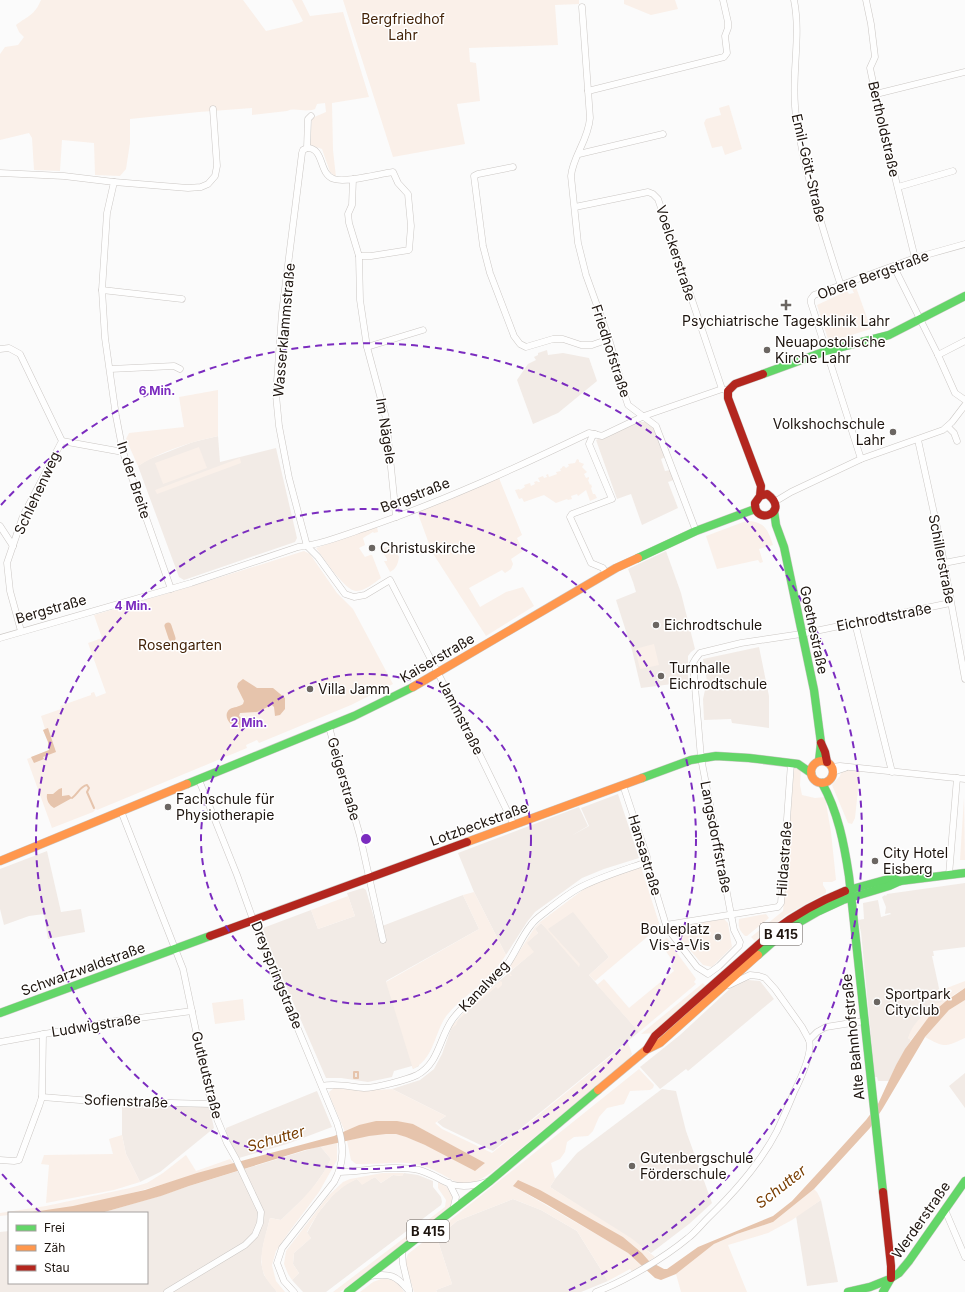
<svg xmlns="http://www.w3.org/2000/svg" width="965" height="1292" font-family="Inter,sans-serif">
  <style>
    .built { fill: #f2ebe6 }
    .green { fill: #faf0e9 }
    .water { fill: #e6c4ac }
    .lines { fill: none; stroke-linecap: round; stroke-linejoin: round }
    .stream { stroke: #e6c4ac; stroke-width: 2 }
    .canal { stroke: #e6c4ac; stroke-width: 7 }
    .street-casing { stroke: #cbc7c4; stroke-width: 7 }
    .fast-casing { stroke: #cbc7c4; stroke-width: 9 }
    .slow-casing { stroke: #cbc7c4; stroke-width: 9 }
    .jam-casing { stroke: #cbc7c4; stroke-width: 9 }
    .street { stroke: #fefefe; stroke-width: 6 }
    .fast { stroke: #63d668; stroke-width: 8 }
    .slow { stroke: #ff974d; stroke-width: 8 }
    .jam { stroke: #b3261e; stroke-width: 8 }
    .ring { fill: none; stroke: #7b2cbf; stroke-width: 2; stroke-dasharray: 7 5 }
    .poi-dot { fill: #6b6662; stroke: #fff; stroke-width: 1.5 }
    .labels { text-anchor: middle; stroke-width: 3; stroke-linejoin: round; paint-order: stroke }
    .shield { fill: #fff; stroke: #625b57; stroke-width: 1 }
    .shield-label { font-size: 13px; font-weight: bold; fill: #1e150f }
    .park-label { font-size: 14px; fill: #432308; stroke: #fff }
    .street-label { font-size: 14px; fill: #1e150f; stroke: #fff }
    .poi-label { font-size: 14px; fill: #1e150f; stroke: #fff; text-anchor: start }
    .water-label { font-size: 15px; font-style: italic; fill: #793e02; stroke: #fff }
    .centre { fill: #7b2cbf; stroke: #fff; stroke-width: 2 }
    .ring-label { font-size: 12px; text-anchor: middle; font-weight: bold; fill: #7b2cbf; stroke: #fff; stroke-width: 3; stroke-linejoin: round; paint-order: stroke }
  </style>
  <rect width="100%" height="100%" fill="#fbfbfb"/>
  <g class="built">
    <path d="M547 350 548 355 563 353 589 358 597 381 558 413 533 424 517 380 528 364 536 360 534 357 538 355V353Z"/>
    <path d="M640 422H645L653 426 665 457 661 459 665 471 670 470 674 480 668 482 678 508 642 525 631 494 617 499 596 440 615 432Z"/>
    <path d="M218 436 220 462 276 448 297 538 295 542 184 580 179 577 138 466 147 460 193 442Z"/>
    <path d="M666 551 681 593 695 649 691 652 688 656V682L641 688 632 650 616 600 636 592 633 582 628 569Z"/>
    <path d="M759 647 769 696V728L732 723 731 719 704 720 703 699 707 681 703 659Z"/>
    <path d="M618 794 639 858 604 869 582 878 535 912 527 922 506 955 474 892 458 853 579 807 588 826 571 836 589 826 581 808Z"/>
    <path d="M47 851 61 912 81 909 85 932 48 939 44 914 29 916 4 925 0 909V869Z"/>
    <path d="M965 883V947L933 951 934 956H932L942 1002 923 1014 908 1038 911 1040 896 1065 889 1081H878L877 1077H875L861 932 858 920 864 919 863 903 878 900 881 917 891 914 890 913 885 914 886 907 882 897 885 895 886 896 887 894Z"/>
    <path d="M363 888 366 890 377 928 463 895 479 929 386 981 419 1066 413 1069 412 1066 394 1071 392 1077 368 1082 341 1078H326L264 935 263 928 311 910 318 929 355 916 347 893Z"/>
    <path d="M573 911 609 957 589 975 639 1032 493 1151 443 1127 437 1122 446 1116 392 1089 420 1080 434 1069 442 1054 452 1026 468 1008 533 952 526 943 538 933 535 929 541 923 547 929Z"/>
    <path d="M748 980 760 981 774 999 688 1071 686 1069 660 1089 640 1067 680 1035 735 984Z"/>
    <path d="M965 1073V1108L949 1086Z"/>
    <path d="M662 1089 676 1091 686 1131 712 1203 689 1224 651 1253 550 1187 555 1179 577 1153Z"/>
    <path d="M317 1091 332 1127 287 1144 239 1158 226 1135V1128Z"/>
    <path d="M122 1105 209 1106 214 1128 160 1172 140 1182 126 1154 122 1135Z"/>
    <path d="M320 1146 331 1159 324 1172 310 1192 281 1220 270 1218 263 1246 261 1262 264 1275 277 1292H0V1232L9 1231V1283H147V1213H101L160 1196 189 1186Z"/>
    <path d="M404 1173 418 1175 433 1181V1187L441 1197 442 1202 441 1205 326 1292H303L292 1280 299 1273 293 1264 294 1253 311 1238 307 1233 318 1213 333 1195 347 1183 357 1179 362 1184 375 1177 381 1183 393 1175 402 1176Z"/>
    <path d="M513 1199 541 1210 577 1231 608 1281 581 1292H437L436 1290 452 1284 437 1238 457 1221Z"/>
    <path d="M821 1200 838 1282 807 1286 796 1216Z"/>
  </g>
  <g class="green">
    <path d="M41 0H243L266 31 299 23 303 21 292 0H302L310 16 343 12 369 97 332 103 333 150 336 177 330 172 322 149 310 145 312 118 326 112 325 103 317 104 315 109C305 113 296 107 287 111L252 115V108L199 112 130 119V143L126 169 120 176 95 175 94 143 62 140 60 171 34 170 32 138 29 133 0 140V54L5 47 18 45 24 37 19 32 16 25C29 15 34 16 41 0Z"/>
    <path d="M343 0H579V4L555 5 558 45 469 48 470 62 476 63 480 101 457 104 465 144 393 157Z"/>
    <path d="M624 0H675L678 9 651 15 624 4Z"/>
    <path d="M729 105 742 149 725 155 722 146 712 148 704 123 706 119 721 115 719 108Z"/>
    <path d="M856 287 871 329 832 341 828 339 817 305 847 291 849 294 854 293 852 289Z"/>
    <path d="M218 390V436C190 442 162 451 138 466L126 439 129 433 184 427 179 397Z"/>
    <path d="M199 447 207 468 163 484 155 463Z"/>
    <path d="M240 458 241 463 157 494 155 490Z"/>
    <path d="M577 459 579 460V462L584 464 582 467 587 472 584 474 586 478 589 477V479L588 480 590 485 591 484 592 487 591 488 593 494H595L597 498 590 501 586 490 578 496 577 494 571 496 572 499 568 500 567 499 556 503 544 495 524 502 522 498 519 499 515 490 519 489 520 490 525 487 524 485 530 483 531 486 535 484 534 482 537 481 538 482H540L538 478 543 476 544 478 547 477 546 475 548 474 549 477 557 474 556 472 561 471 560 469 562 468V467L564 466 566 468 569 466 568 464 575 463Z"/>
    <path d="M499 478 522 535 517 538 523 551 511 559 513 564 511 569 505 573 502 570 469 588 480 607 506 592 523 587 534 606 486 636 432 552 417 511Z"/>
    <path d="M746 521C764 521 768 529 773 545L759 549 763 562 760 563 758 560 717 569 706 536Z"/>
    <path d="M377 527 378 532 374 533 373 532 363 538 365 545 359 548 365 557 370 555H372L381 578C374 583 365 591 356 591 345 591 323 557 316 548Z"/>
    <path d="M389 545 391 550 395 549 399 557C398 564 396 569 390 572L384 561H387V559L382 551V549L387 547Z"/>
    <path d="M304 551 310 554 337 593 353 609 393 684 351 705 259 743 257 740 246 745 247 748 97 810 96 809 93 812 52 828 27 759 49 750 48 742 43 730 45 729 41 716 61 709 60 706 91 695V693L94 692 96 697 106 693 88 643 102 638 94 615 192 586Z"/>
    <path d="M654 644 659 665 640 669 635 649Z"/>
    <path d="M794 768 801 769 800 785 802 795 815 798 825 797 831 832 836 880 832 882H823V885L826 890V893L786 915 755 941 751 937 783 911Z"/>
    <path d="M847 770 860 771 855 818 852 824 848 823 832 785 840 776 841 772Z"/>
    <path d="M964 797 965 860H960Z"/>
    <path d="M641 867 660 926 595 981 589 975 609 957 573 912 548 929 579 963 580 964 579 967 541 923 535 929 538 933 527 943 534 952 509 972 512 976H510L508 969 535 927 540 922 584 889 595 882Z"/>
    <path d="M474 892 506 955C501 962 496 969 491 975 477 989 460 999 447 1015 434 1032 435 1058 413 1069L386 982 479 929 463 895Z"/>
    <path d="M348 896 355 916 318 929 311 910Z"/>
    <path d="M766 914 769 918 747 936H745C739 930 738 927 739 919Z"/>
    <path d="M724 919 728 923 732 947 712 967 703 965 677 935 678 926Z"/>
    <path d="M667 938 675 948 674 949 694 976 696 979 694 982 696 984 639 1032 597 985 604 979 629 1008 674 971 671 966 674 963 661 944 662 941Z"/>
    <path d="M500 981 502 982V985L498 989 496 987 458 1020 456 1025 450 1030 452 1026 468 1008Z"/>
    <path d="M965 981V988C942 1000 927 1020 911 1040L908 1038C913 1023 922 1015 935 1007L934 1004 942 1002 939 991Z"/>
    <path d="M703 983 707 988 655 1033 641 1034Z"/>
    <path d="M243 999 245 1020 215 1024 212 1003Z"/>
    <path d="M965 1000V1038C945 1047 945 1048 925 1037L949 1010Z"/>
    <path d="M628 1042 632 1054 629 1059 496 1169C456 1201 453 1171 415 1164 395 1161 376 1165 356 1164L351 1160 347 1141C363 1137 380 1132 396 1134 406 1136 416 1141 425 1145 445 1152 465 1157 484 1163L413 1124 359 1125 345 1132 330 1097 329 1092 334 1088 376 1090 392 1089 446 1116 435 1123 442 1129 492 1153Z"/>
    <path d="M639 1069 654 1085 653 1088 650 1090 630 1091 624 1104 607 1108 599 1117 593 1131 588 1136 574 1137 567 1142 565 1152 560 1159 551 1163 555 1179 550 1187 631 1238 655 1257 649 1261 642 1253 623 1237 513 1186 615 1245 628 1253 644 1268 633 1273 630 1269 608 1281 577 1231 541 1210 513 1199 457 1221 437 1238 452 1284 436 1290 437 1292H414L405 1262 408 1254Z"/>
    <path d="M122 1135 126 1154 140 1182 114 1190 46 1203 49 1165 41 1164 44 1155 113 1154 109 1139Z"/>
    <path d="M337 1143V1160L319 1192 289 1232 276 1251 272 1265 276 1281 285 1292H277C273 1287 266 1280 264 1274 257 1257 266 1235 270 1218L281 1220C301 1201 319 1184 331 1159L320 1146Z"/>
    <path d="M186 1155 196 1171 230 1159 234 1164C160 1183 86 1213 9 1213V1215L0 1216V1213L46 1206 130 1188 147 1183 163 1173Z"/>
    <path d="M382 1173H404L402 1176 393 1175 381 1183 375 1177 362 1185 357 1179C333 1190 319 1210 307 1232L311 1238 294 1253 293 1264 299 1273 292 1280 288 1274 284 1264 286 1251 328 1196 343 1182 350 1179Z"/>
    <path d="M438 1182C450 1187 456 1195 450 1208L414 1237 340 1292H333L445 1207 446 1200 438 1188Z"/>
    <path d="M814 1189 817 1192 821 1200 792 1220 768 1233 728 1245 747 1292H681L676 1274 714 1244 737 1234 773 1222Z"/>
    <path d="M381 1279C395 1279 397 1281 404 1292H360L373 1282Z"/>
  </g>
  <g class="water">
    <path d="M243 679 257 688H273L285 698V709L280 715 275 716 274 707 272 705 257 712 240 713 239 716 247 723 246 726C234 733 220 716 230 709 234 707 239 707 243 704L244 701 237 687 238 683Z"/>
    <path d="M48 728 56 752 43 757 44 759 34 763 31 757 49 750 48 742 43 730Z"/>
    <path d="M62 788V796L69 795 72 798 54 808C49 805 46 800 47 794H53L59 789Z"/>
    <path d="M965 988V1000L949 1010 925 1037 883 1108 870 1128 814 1189 773 1222 737 1234 714 1244 676 1274 661 1280 655 1278 628 1253 546 1204 513 1186 518 1180 540 1190 623 1237 642 1253 649 1261 664 1269H667L698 1247 773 1216 792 1201 827 1163 866 1120 878 1104 896 1065 905 1049 931 1014 946 1001Z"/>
    <path d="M376 1121H397L413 1124 485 1163 475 1171 425 1145 406 1137 396 1134H386L369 1136 305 1150 189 1186 161 1196 101 1213H26L73 1206 145 1190 197 1173 334 1136 359 1125Z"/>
  </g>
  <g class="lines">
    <g class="stream">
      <path d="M72 798C78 794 80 786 87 785L89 788 87 792 94 808"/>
      <rect x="354" y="1072" width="4" height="6"/>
    </g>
    <path class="canal" d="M168 626 172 638"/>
    <g class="street-casing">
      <g id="street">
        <path d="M794 0C801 35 792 71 795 106 796 122 800 139 803 154 813 199 827 243 841 286"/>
        <path d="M866 0 871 24 875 57 870 68 881 120 915 258"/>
        <path d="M582 7 590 118C588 141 573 156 571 176L578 243 586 275 609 339 625 396 628 405 656 426 696 531"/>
        <path d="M588 91 724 57 727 53 725 36 728 28V22L723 0"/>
        <path d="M876 94 965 72"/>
        <path d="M311 116 308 119 307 148 303 150 302 153 282 313 276 395 279 426 289 478 307 546 318 557 345 594 354 597 365 595 390 580 476 747 514 825"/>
        <path d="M307 148C325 148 318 174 334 179 346 183 378 174 393 172L398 183 408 194 411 226 409 250 371 256H359L349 223 348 214 352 205 353 179"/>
        <path d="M579 154 663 134"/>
        <path d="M513 167 478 174 474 176 483 246 490 273 514 336 520 344 526 347 553 339H563L581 345H592L609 339"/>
        <path d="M0 173 64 176 114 182 107 213 102 290 105 338 116 416 123 452 171 589"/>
        <path d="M114 182 188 188 201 187 208 184 215 176 217 166 213 109"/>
        <path d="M898 187 953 171"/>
        <path d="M575 207 648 192 653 194 658 199 722 389"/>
        <path d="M359 256 360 300 367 347 386 418 396 517"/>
        <path d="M894 267 938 355 955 393 965 400"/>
        <path d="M102 290 182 299"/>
        <path d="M367 347 423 330"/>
        <path d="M0 349 9 348 20 354 62 441 23 516 7 563 10 591 21 631"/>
        <path d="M938 355 965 341"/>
        <path d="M110 369 174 366 180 369"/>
        <path d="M948 427 954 433 957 441"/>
        <path d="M595 434 592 437 589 444 612 499 572 514 570 517 591 563 603 568 606 574"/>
        <path d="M918 440 939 536 965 679"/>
        <path d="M62 441 123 452"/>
        <path d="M861 459 811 303V299L814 295 915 258 965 244"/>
        <path d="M776 501 791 492 861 459 943 430 952 422 965 405"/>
        <path d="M0 526 13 546"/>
        <path d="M944 563 965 559"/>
        <path d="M855 623 892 772"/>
        <path d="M0 638 191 583 298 547C323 544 347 534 371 526 446 500 518 467 589 433L602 436 644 416 722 389 728 391"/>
        <path d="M329 727 360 836 383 940"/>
        <path d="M832 767 840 766 965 779"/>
        <path d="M833 772 845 768"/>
        <path d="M199 780 237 875 256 928 337 1123C344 1144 345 1162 334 1182L282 1248 277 1263 284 1281 294 1292"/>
        <path d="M623 785 647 857V862L666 925 671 933 697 967 708 974 719 966 739 946 740 942 734 930 701 758 693 663 696 658 700 653 741 643 801 634 950 603"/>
        <path d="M121 811 183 969 212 1107 227 1143 236 1159 261 1212 260 1223 255 1235 245 1245 167 1292"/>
        <path d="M949 875 957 778"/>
        <path d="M666 925 778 907 781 903 791 763"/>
        <path d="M729 985 750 975 759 976 765 978 775 989 802 1027 809 1040"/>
        <path d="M0 1042 116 1021 192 1011"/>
        <path d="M322 1086C336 1083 350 1087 364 1088 375 1088 407 1080 417 1075 439 1063 439 1039 452 1020 463 1004 486 988 500 974 513 960 519 940 531 925 535 919 543 914 549 909 558 902 568 894 579 888 600 877 624 870 647 862"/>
        <path d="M42 1097 92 1101 211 1104"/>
        <path d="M0 1160 14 1161 19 1160 39 1106 42 1097 43 1034"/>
        <path d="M340 1172C365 1171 394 1165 419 1170 431 1173 440 1180 450 1184 463 1188 474 1186 486 1182"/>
        <path d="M449 1183 456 1197 453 1210"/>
        <path d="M945 1210 965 1257"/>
        <path d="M402 1251 403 1264 409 1289"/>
        <path d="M370 1276C390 1273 396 1275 409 1291"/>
        <path d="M596 1292C625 1281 664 1258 688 1238 695 1233 701 1225 707 1219 734 1193 760 1164 777 1131 783 1118 789 1105 794 1092 800 1080 813 1053 809 1040L817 1032 826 1027 864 1021"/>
      </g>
    </g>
    <g class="fast-casing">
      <g id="fast">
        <path d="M763 374 826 351 889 335 965 296"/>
        <path d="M774 511 776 525 784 547 814 690 821 743 819 761"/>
        <path d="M638 558 696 531 755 509"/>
        <path d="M642 778 691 760 716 756 749 758 798 764 811 773"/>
        <path d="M822 783C838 812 844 843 849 876L883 1192"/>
        <path d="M187 784 354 716 413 687"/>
        <path d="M845 891 892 878 900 881"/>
        <path d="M758 955 783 933 791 927 817 912 843 900 889 886 900 881 965 873"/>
        <path d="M0 1013 210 936"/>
        <path d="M348 1292 490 1181 598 1090"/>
        <path d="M848 1292 870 1287 890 1279"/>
        <path d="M883 1292 891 1278 899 1273 909 1261 965 1181"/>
      </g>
    </g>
    <g class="slow-casing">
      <g id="slow">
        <path d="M413 687 616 568 638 558"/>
        <circle cx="822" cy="772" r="11"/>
        <path d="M467 842 642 778"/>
        <path d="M0 861 187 784"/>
        <path d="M598 1090 646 1050 660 1043 758 955"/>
      </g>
    </g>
    <g class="jam-casing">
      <g id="jam">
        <path d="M760 496 767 494C792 512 754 527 755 503L760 496 761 486 728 398V391L735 384 763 374"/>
        <path d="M821 743 825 752 827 762"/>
        <path d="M210 936 467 842"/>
        <path d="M647 1049 655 1036 775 930C796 914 820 901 845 891"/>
        <path d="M883 1192 891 1266V1278"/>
      </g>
    </g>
    <use href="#street" class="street"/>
    <use href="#fast" class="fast"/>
    <use href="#slow" class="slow"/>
    <use href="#jam" class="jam"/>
  </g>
  <g class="ring">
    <circle cx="366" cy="839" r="165"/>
    <circle cx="366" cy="839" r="330"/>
    <path d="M41 1213A495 495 0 0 1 1 1173M1 505A495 495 0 1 1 567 1291"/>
  </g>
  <g class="poi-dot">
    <path d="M784 299h4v4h4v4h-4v4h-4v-4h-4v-4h4z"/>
    <circle cx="767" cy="350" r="4"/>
    <circle cx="893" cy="432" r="4"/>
    <circle cx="372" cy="548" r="4"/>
    <circle cx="656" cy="625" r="4"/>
    <circle cx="661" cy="676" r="4"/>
    <circle cx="310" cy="689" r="4"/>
    <circle cx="168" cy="807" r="4"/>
    <circle cx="875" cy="861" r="4"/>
    <circle cx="718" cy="937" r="4"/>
    <circle cx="877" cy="1002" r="4"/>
    <circle cx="632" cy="1166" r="4"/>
  </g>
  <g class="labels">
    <g class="shield">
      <rect x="760" y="923" width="42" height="22" rx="3"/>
      <rect x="407" y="1220" width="42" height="22" rx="3"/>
    </g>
    <g class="shield-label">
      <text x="781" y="939">B 415</text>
      <text x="428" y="1236">B 415</text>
    </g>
    <g class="park-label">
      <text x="403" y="24">Bergfriedhof<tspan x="403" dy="16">Lahr</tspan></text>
      <text x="180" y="650">Rosengarten</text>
    </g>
    <g class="street-label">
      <text transform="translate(884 129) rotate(77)" y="5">Bertholdstraße</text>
      <text transform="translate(809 168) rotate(77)" y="5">Emil-Gött-Straße</text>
      <text transform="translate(676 253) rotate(72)" y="5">Voelckerstraße</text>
      <text transform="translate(873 275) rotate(-20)" y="5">Obere Bergstraße</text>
      <text transform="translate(284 330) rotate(-85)" y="5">Wasserklammstraße</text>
      <text transform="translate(611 351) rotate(72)" y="5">Friedhofstraße</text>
      <text transform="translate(386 431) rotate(81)" y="5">Im Nägele</text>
      <text transform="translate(134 480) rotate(72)" y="5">In der Breite</text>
      <text transform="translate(37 493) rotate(-65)" y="5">Schlehenweg</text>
      <text transform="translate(415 495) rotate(-21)" y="5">Bergstraße</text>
      <text transform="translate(942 559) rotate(79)" y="5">Schillerstraße</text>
      <text transform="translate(51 609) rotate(-16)" y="5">Bergstraße</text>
      <text transform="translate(884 617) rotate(-11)" y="5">Eichrodtstraße</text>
      <text transform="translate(814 630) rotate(78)" y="5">Goethestraße</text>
      <text transform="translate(437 658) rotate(-30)" y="5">Kaiserstraße</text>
      <text transform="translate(461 717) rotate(63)" y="5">Jammstraße</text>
      <text transform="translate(344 779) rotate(74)" y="5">Geigerstraße</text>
      <text transform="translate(479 824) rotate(-20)" y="5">Lotzbeckstraße</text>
      <text transform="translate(716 837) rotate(79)" y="5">Langsdorffstraße</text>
      <text transform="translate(645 855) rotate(73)" y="5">Hansastraße</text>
      <text transform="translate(784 859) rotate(-86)" y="5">Hildastraße</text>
      <text transform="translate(83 969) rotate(-20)" y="5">Schwarzwaldstraße</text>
      <text transform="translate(277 975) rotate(68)" y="5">Dreyspringstraße</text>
      <text transform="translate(484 986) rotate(-46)" y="5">Kanalweg</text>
      <text transform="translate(96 1025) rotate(-9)" y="5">Ludwigstraße</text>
      <text transform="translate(853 1037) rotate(-96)" y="5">Alte Bahnhofstraße</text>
      <text transform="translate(207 1075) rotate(76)" y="5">Gutleutstraße</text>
      <text transform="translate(126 1101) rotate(2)" y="5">Sofienstraße</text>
      <text transform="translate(921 1220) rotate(-55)" y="5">Werderstraße</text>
    </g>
    <g class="poi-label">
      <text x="786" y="326" text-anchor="middle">Psychiatrische Tagesklinik Lahr</text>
      <text x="775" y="347">Neuapostolische<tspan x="775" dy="16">Kirche Lahr</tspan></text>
      <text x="885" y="429" text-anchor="end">Volkshochschule<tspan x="885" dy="16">Lahr</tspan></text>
      <text x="380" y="553">Christuskirche</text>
      <text x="664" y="630">Eichrodtschule</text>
      <text x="669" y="673">Turnhalle<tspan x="669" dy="16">Eichrodtschule</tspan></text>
      <text x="318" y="694">Villa Jamm</text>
      <text x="176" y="804">Fachschule für<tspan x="176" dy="16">Physiotherapie</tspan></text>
      <text x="883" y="858">City Hotel<tspan x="883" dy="16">Eisberg</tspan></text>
      <text x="710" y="934" text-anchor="end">Bouleplatz<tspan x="710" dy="16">Vis-a-Vis</tspan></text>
      <text x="885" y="999">Sportpark<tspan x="885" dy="16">Cityclub</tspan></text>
      <text x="640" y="1163">Gutenbergschule<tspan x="640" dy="16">Förderschule</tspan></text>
    </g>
    <g class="water-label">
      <text transform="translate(276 1139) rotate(-16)" y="5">Schutter</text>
      <text transform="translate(781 1187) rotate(-38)" y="5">Schutter</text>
    </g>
  </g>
  <circle cx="366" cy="839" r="6" class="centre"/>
  <g class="ring-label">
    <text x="157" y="395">6 Min.</text>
    <text x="133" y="610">4 Min.</text>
    <text x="249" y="727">2 Min.</text>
  </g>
  <rect x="8" y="1212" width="140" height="72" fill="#ffffff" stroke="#a5a19f"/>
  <rect x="16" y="1225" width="20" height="6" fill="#63d668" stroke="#a5a19f"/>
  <text x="44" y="1232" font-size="12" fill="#1e150f">Frei</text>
  <rect x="16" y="1245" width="20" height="6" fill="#ff974d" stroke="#a5a19f"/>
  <text x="44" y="1252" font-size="12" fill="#1e150f">Zäh</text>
  <rect x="16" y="1265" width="20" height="6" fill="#b3261e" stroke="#a5a19f"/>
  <text x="44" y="1272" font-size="12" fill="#1e150f">Stau</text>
</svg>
